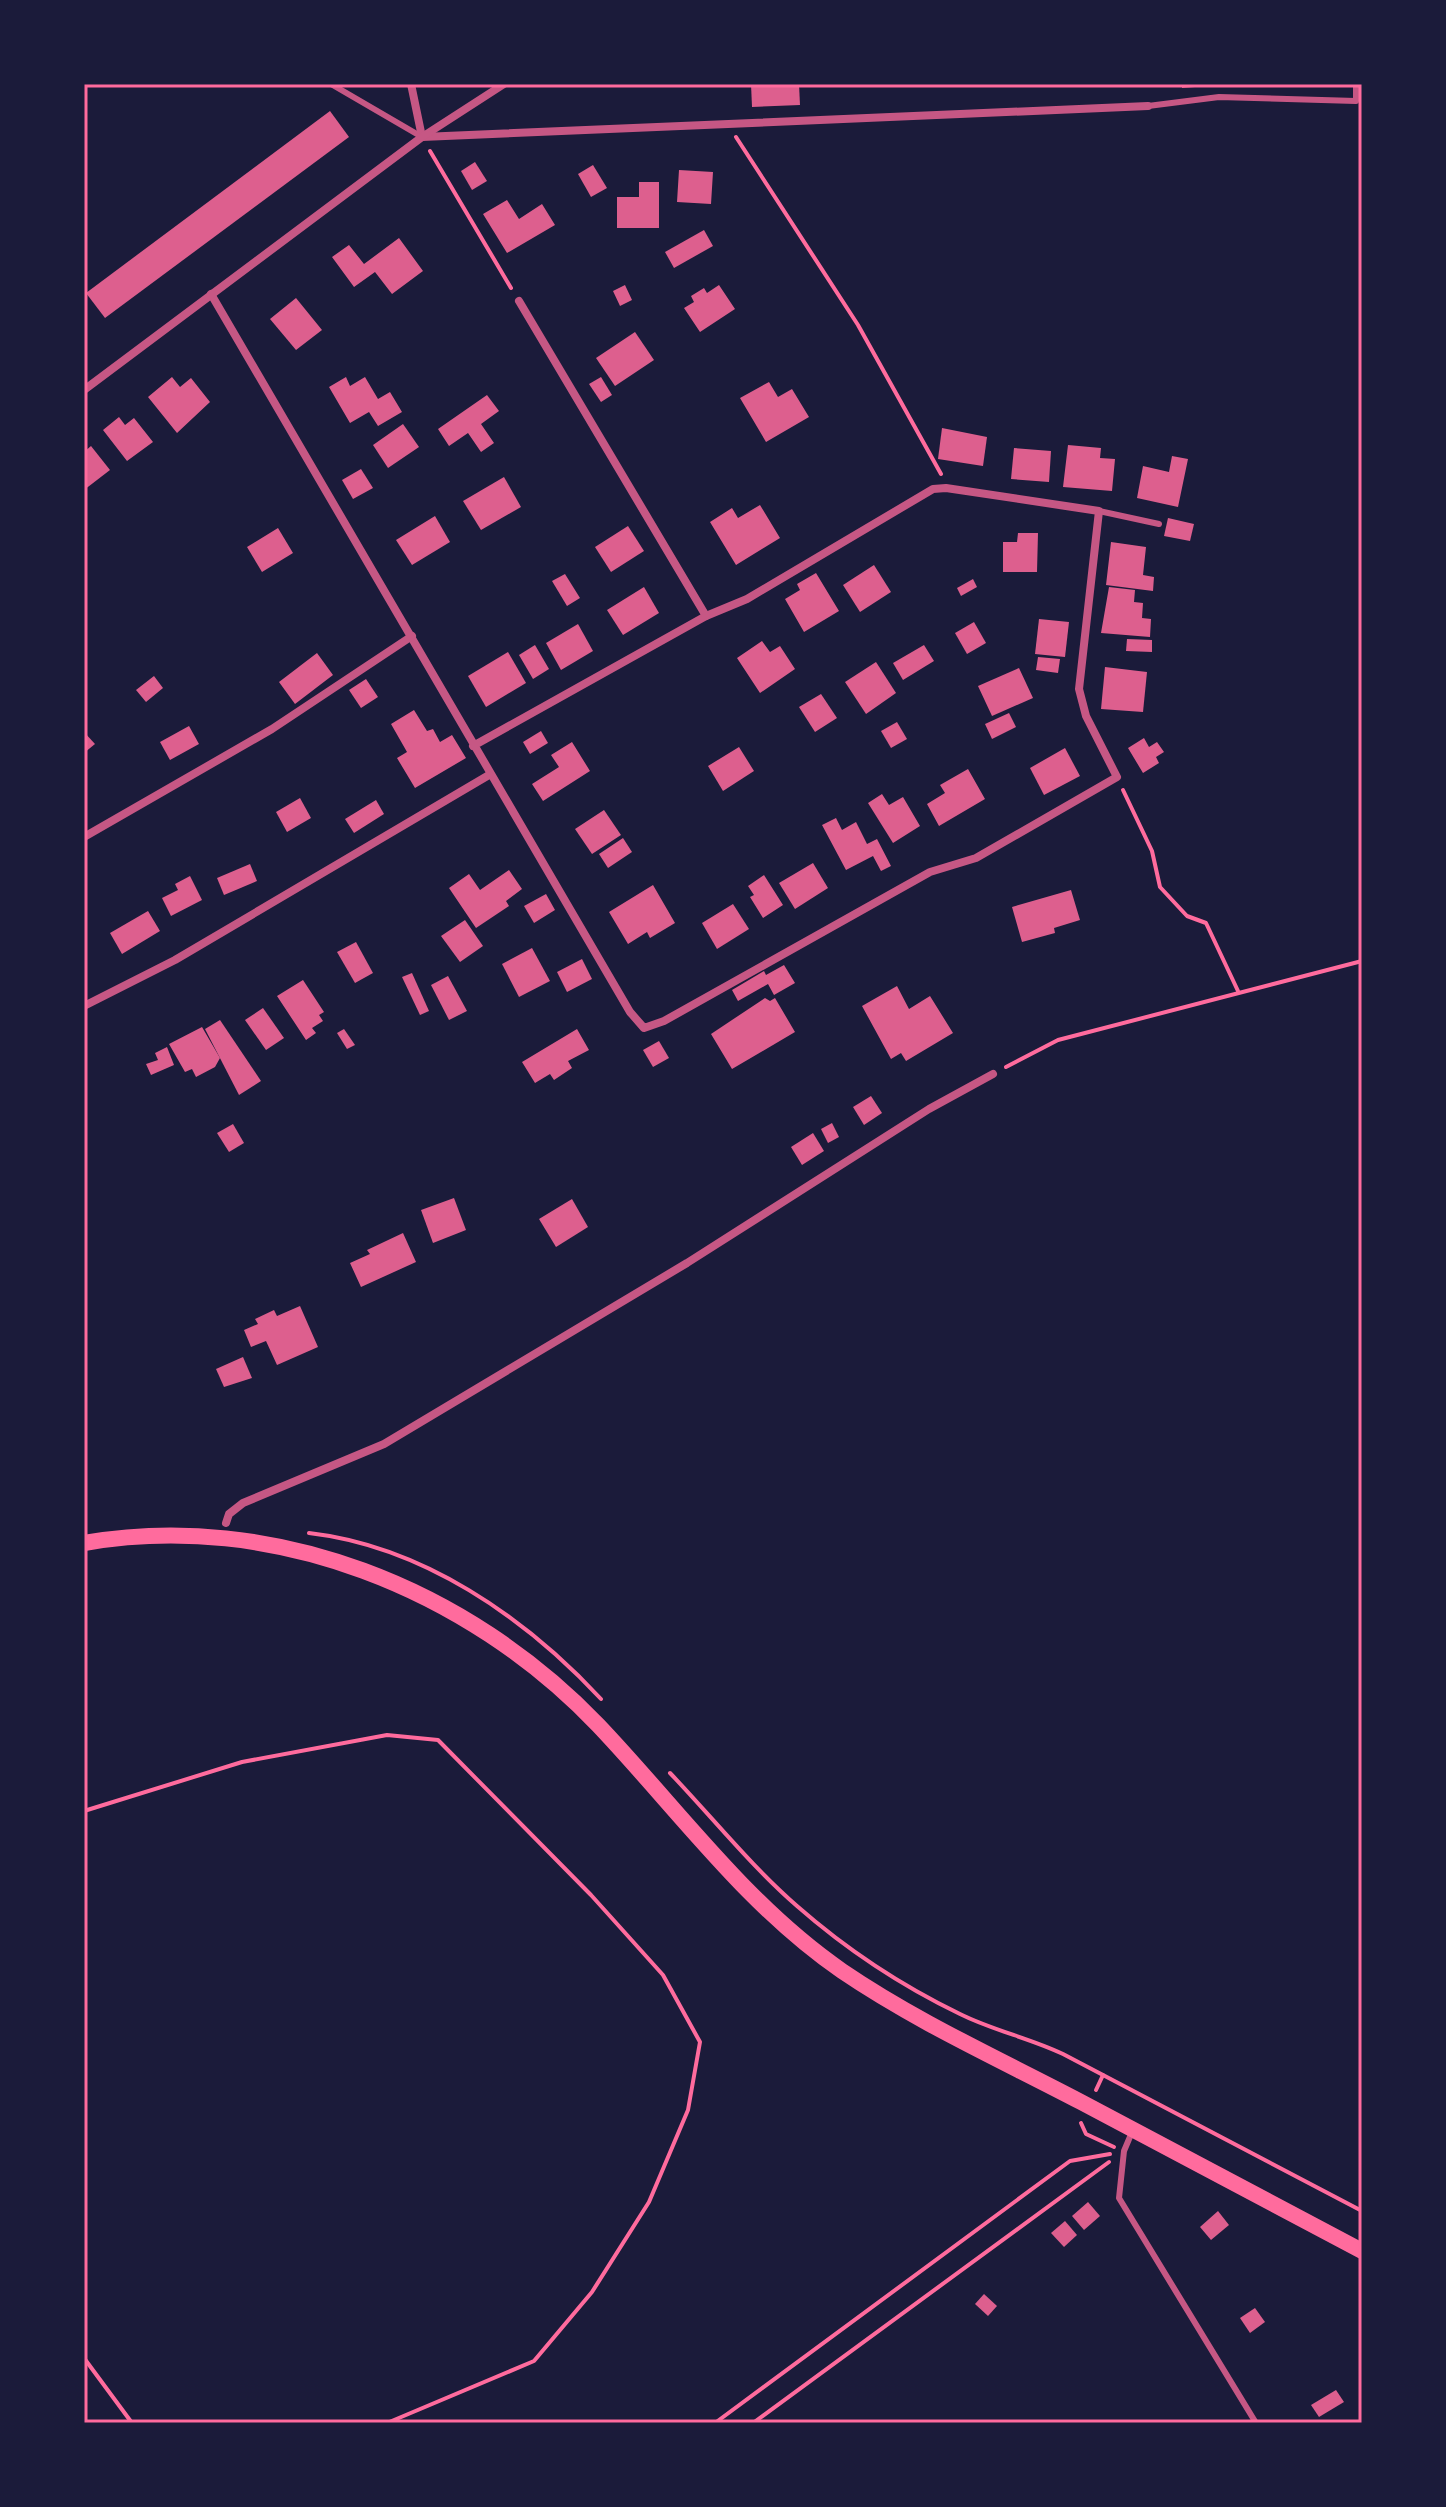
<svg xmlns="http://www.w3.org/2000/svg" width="1446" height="2507" font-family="'PT Sans Narrow',sans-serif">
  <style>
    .building { fill: #dd5f8e }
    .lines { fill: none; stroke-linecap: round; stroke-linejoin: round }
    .path { stroke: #ff6b9d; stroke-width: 4 }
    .service { stroke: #c65784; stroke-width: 6 }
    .minor { stroke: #c65784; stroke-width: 8 }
    .secondary { stroke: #ff6b9d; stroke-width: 16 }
    .neatline { fill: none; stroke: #ff6b9d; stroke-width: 3 }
  </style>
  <rect width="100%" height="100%" fill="#1b1b3a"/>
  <g class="building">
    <path d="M751 84H799L800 105 752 107Z"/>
    <path d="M1182 84H1207L1208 86 1182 88Z"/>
    <path d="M330 111 349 137 105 318 86 293Z"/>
    <path d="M475 162 487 181 472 190 461 171Z"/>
    <path d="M593 165 607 188 591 197 578 174Z"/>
    <path d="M679 170 713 172 711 204 677 202Z"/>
    <path d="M639 182H659V228H617V197H639Z"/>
    <path d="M507 200 519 219 542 204 555 225 507 253 483 214Z"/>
    <path d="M704 230 713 246 674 268 665 252Z"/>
    <path d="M399 238 423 271 392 294 375 272 354 287 332 257 349 245 364 264Z"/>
    <path d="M625 285 632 300 620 306 613 291Z"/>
    <path d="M719 285 735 309 700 332 684 308 694 302 691 296 704 288 707 293Z"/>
    <path d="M296 298 322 330 296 350 270 319Z"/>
    <path d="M635 332 654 360 615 386 596 358Z"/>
    <path d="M172 377 180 387 191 378 210 402 177 433 148 397Z"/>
    <path d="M346 377 350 386 365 377 378 399 390 392 402 412 378 426 369 412 350 423 329 387Z"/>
    <path d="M601 377 612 395 601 402 589 384Z"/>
    <path d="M769 382 778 397 792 389 809 417 766 442 740 398Z"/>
    <path d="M487 395 499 411 481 424 494 443 481 452 468 433 449 446 438 429Z"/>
    <path d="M119 417 125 425 134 418 153 442 127 461 103 430Z"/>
    <path d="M403 424 419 447 388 468 373 445Z"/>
    <path d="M942 428 987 437 983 466 938 459Z"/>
    <path d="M1068 445 1101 448 1100 458 1115 459 1112 491 1063 487Z"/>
    <path d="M91 446 110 470 84 490V452Z"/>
    <path d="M1014 448 1051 451 1049 482 1011 479Z"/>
    <path d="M1172 456 1188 459 1178 507 1137 498 1143 466 1169 472Z"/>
    <path d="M361 469 373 488 353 499 342 480Z"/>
    <path d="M504 477 521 507 481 530 463 501Z"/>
    <path d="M760 505 780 538 736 565 710 522 732 508 738 518Z"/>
    <path d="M435 516 450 542 412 565 396 540Z"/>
    <path d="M1168 518 1194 524 1190 541 1164 536Z"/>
    <path d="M628 526 644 551 611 572 595 547Z"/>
    <path d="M278 528 293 553 262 572 247 547Z"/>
    <path d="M1018 533H1038L1037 572H1003V542H1017Z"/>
    <path d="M1111 542 1146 547 1143 575 1154 577 1153 591 1106 585Z"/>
    <path d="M874 565 891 592 860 612 843 585Z"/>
    <path d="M816 573 839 611 804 632 785 599 800 590 797 584Z"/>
    <path d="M565 574 580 598 567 606 552 581Z"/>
    <path d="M973 579 977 587 961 596 957 588Z"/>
    <path d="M644 587 659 613 623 635 607 610Z"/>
    <path d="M1109 587 1135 590 1134 602 1143 603 1142 618 1151 619 1150 637 1101 633Z"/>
    <path d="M1039 619 1069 622 1065 657 1035 654Z"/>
    <path d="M974 622 986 643 967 654 955 633Z"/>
    <path d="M578 624 593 651 561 670 546 643Z"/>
    <path d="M1127 639 1152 640V652L1126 651Z"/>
    <path d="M762 641 770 652 780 646 795 669 760 693 737 658Z"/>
    <path d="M535 645 549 669 533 679 519 655Z"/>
    <path d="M924 645 934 661 903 680 893 663Z"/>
    <path d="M508 652 526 683 486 707 468 676Z"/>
    <path d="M317 653 333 675 295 704 279 682Z"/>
    <path d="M1038 657 1060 659 1058 673 1036 670Z"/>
    <path d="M876 662 896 693 866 714 845 682Z"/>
    <path d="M1105 667 1147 672 1143 712 1101 709Z"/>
    <path d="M1019 668 1033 698 992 716 978 686Z"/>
    <path d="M154 676 163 688 146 702 136 690Z"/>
    <path d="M366 679 378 697 361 708 349 690Z"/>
    <path d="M821 694 837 718 815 732 799 707Z"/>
    <path d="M414 710 427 731 433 729 440 742 452 735 466 758 415 788 397 758 407 752 391 724Z"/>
    <path d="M1009 713 1016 727 992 739 985 724Z"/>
    <path d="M897 722 907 739 891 748 881 731Z"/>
    <path d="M189 726 199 744 170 760 160 742Z"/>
    <path d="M541 731 548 743 530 754 523 742Z"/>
    <path d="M84 732 95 744 84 753Z"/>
    <path d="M1144 738 1149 747 1157 742 1164 752 1156 757 1159 763 1143 773 1128 748Z"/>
    <path d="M572 742 590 771 543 801 532 784 559 767 551 755Z"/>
    <path d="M739 747 754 771 723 791 708 766Z"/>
    <path d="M1065 748 1080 776 1044 795 1030 768Z"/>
    <path d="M968 769 985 799 939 826 927 804 945 793 940 785Z"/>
    <path d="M882 794 889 805 903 797 920 826 893 843 868 803Z"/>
    <path d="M300 798 311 818 287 832 276 812Z"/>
    <path d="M376 800 384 814 354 833 345 819Z"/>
    <path d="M604 810 621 835 592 854 575 829Z"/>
    <path d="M836 818 842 830 856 822 867 844 877 839 891 866 881 871 873 856 846 870 822 825Z"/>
    <path d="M623 838 632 852 608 868 599 854Z"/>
    <path d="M813 863 828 888 795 909 779 883Z"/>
    <path d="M250 864 257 881 224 895 217 878Z"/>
    <path d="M509 870 522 889 506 901 509 906 476 928 449 888 469 874 480 890Z"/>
    <path d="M764 875 783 905 763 918 750 897 754 895 748 886Z"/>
    <path d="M190 876 202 900 171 916 162 898 178 890 175 884Z"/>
    <path d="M653 885 675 923 650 938 647 932 628 944 609 912Z"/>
    <path d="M1071 890 1080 920 1054 928 1055 933 1022 942 1012 907Z"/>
    <path d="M546 894 555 910 534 923 524 906Z"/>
    <path d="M733 904 749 929 717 949 702 923Z"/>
    <path d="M148 911 160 931 122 954 110 933Z"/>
    <path d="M465 920 483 946 460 962 441 936Z"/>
    <path d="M356 942 373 973 355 983 337 952Z"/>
    <path d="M532 948 550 981 519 997 502 964Z"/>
    <path d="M582 959 592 979 567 992 557 972Z"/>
    <path d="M784 965 795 983 774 995 768 984 738 1001 732 990 764 971 766 975Z"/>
    <path d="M412 973 429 1011 420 1015 402 977Z"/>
    <path d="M448 976 467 1011 449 1020 431 985Z"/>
    <path d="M303 980 324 1012 319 1015 323 1021 312 1028 316 1033 306 1040 277 996Z"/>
    <path d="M897 986 909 1009 930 996 953 1033 906 1061 901 1053 891 1059 862 1006Z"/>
    <path d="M765 998 770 1001 775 998 795 1032 732 1069 711 1034Z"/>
    <path d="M263 1008 284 1038 266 1050 245 1020Z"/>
    <path d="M220 1020 261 1081 239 1095 205 1029Z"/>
    <path d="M202 1027 220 1058 215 1067 196 1077 192 1069 185 1072 169 1044Z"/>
    <path d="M344 1029 355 1045 347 1049 337 1033Z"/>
    <path d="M577 1029 589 1050 568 1061 572 1068 554 1080 550 1074 535 1083 522 1062Z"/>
    <path d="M659 1041 669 1058 653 1067 643 1050Z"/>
    <path d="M167 1047 174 1065 151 1075 146 1064 158 1060 155 1053Z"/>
    <path d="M871 1096 882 1113 864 1125 853 1107Z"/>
    <path d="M832 1123 839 1137 828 1143 821 1129Z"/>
    <path d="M233 1124 244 1143 229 1152 217 1133Z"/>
    <path d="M813 1133 824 1151 802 1165 791 1147Z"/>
    <path d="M454 1198 466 1230 433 1243 421 1210Z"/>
    <path d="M572 1199 588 1227 556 1247 539 1219Z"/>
    <path d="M403 1233 416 1262 361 1287 350 1263 370 1254 367 1250Z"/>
    <path d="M300 1306 318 1347 277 1365 266 1341 251 1347 244 1330 258 1324 255 1319 274 1310 277 1316Z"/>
    <path d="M243 1357 252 1378 224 1387 216 1369Z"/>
    <path d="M1088 2202 1100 2216 1084 2230 1072 2216Z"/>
    <path d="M1218 2211 1229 2225 1211 2240 1200 2227Z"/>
    <path d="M1065 2221 1077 2235 1064 2247 1051 2233Z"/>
    <path d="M984 2294 997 2306 988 2316 975 2304Z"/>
    <path d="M1255 2308 1265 2322 1250 2333 1240 2318Z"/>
    <path d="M1336 2390 1344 2402 1319 2417 1311 2405Z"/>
  </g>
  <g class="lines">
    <g class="path">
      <path d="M736 137 858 325 941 474"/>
      <path d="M430 151 511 288"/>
      <path d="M1123 790 1152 851 1160 887 1187 916 1206 923 1238 991"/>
      <path d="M1006 1067 1058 1040 1362 961"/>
      <path d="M309 1533C422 1546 525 1617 601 1699"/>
      <path d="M670 1773C712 1817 751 1866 797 1906 846 1949 902 1986 960 2014 994 2031 1030 2038 1063 2054L1362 2211"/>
      <path d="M84 1811 242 1762 387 1735 438 1740 591 1895 663 1975 700 2042 688 2110 649 2202 592 2292 534 2361 387 2423"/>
      <path d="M1096 2090 1103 2075"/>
      <path d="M1081 2123 1086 2134 1114 2147"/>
      <path d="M84 2358 132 2423"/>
      <path d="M715 2423 1070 2161 1110 2154"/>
      <path d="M753 2423 1109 2162"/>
    </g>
    <g class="service">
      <path d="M331 84 422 137"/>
      <path d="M1148 106 1219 97 1356 101V84"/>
      <path d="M1099 511 1159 524"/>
      <path d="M1132 2132 1124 2151 1119 2198 1256 2423"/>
    </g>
    <g class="minor">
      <path d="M411 84 422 137"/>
      <path d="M422 137 1148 106"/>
      <path d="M211 294 630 1012 644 1028 664 1021 930 872 976 858 1117 777 1086 716 1079 689 1099 511 946 488 933 489 747 599 706 616 473 746"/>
      <path d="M519 301 706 616"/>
      <path d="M84 390 422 137 504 84"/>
      <path d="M84 837 272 729 412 636"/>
      <path d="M84 1006 175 960 489 775"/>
      <path d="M226 1523 229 1514 243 1503 384 1444 687 1263 929 1109 993 1074"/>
    </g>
    <path class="secondary" d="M84 1543C273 1510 468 1589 598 1725 677 1808 746 1905 842 1971 917 2022 1001 2060 1081 2102 1175 2151 1268 2202 1362 2251"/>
  </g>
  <rect width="1446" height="2507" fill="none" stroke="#1b1b3a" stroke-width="172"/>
  <rect x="86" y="86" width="1274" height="2335" class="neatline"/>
</svg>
